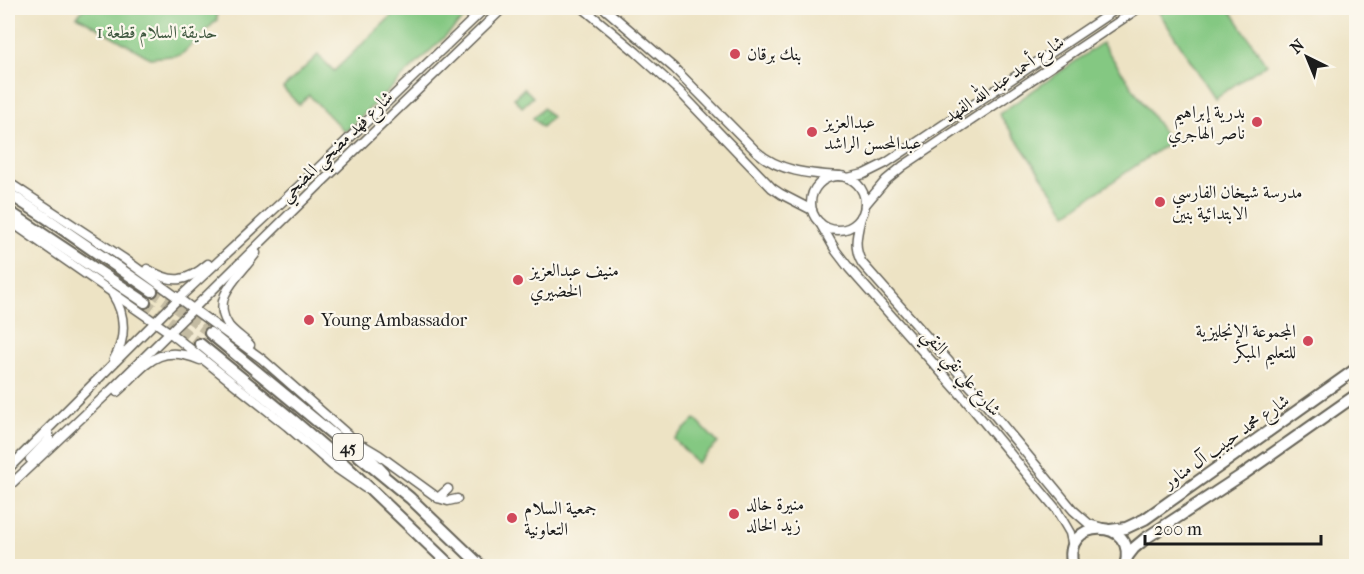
<svg xmlns="http://www.w3.org/2000/svg" width="1364" height="574" font-family="'IM FELL French Canon',Amiri,serif">
  <style>
    .green { fill: #84c882; stroke: #50724f; stroke-width: 1.5 }
    .garden { fill: url(#garden-furrows); stroke: #50724f; stroke-width: 1.5 }
    .lines { fill: none; stroke-linecap: round; stroke-linejoin: round }
    .major-tunnel { stroke: #c3bba2; stroke-width: 10; stroke-dasharray: 10 5; stroke-linecap: butt }
    .minor-casing { stroke: #656257; stroke-width: 11 }
    .major-casing { stroke: #656257; stroke-width: 14 }
    .minor { stroke: #fff; stroke-width: 8 }
    .major { stroke: #fff; stroke-width: 10 }
    .poi-dot { fill: #d1495b; stroke: #fbf7ec; stroke-width: 2 }
    .labels { text-anchor: middle; stroke-width: 4.5; stroke-linejoin: round; paint-order: stroke }
    .shield { fill: #fbf7ec; stroke: #5f5e5a; stroke-width: 1.5 }
    .shield-label { font-size: 16px; font-weight: bold; fill: #1c1c1c }
    .park-label { font-size: 18px; fill: #405840; stroke: #fbf7ec }
    .poi-label { font-size: 18px; fill: #1c1c1c; stroke: #fbf7ec; text-anchor: start }
    .street-label { font-size: 18px; fill: #1c1c1c; stroke: #fbf7ec }
  </style>
  <defs>
    <pattern id="garden-furrows" width="10" height="10" patternUnits="userSpaceOnUse" patternTransform="scale(1.5)"><rect width="10" height="10" fill="#84c882"/><path d="M-1 1l2-2M0 10L10 0M9 11l2-2" fill="none" stroke="#71ab70"/></pattern>
  </defs>
  <rect width="100%" height="100%" fill="#fbf7ec"/>
  <filter id="ink" filterUnits="userSpaceOnUse"><feTurbulence type="fractalNoise" baseFrequency=".0167" numOctaves="2"/><feDisplacementMap in="SourceGraphic" scale="12" xChannelSelector="R" yChannelSelector="G"/><feConvolveMatrix kernelMatrix="1 2 1 2 8 2 1 2 1" color-interpolation-filters="sRGB"/></filter>
  <filter id="wash" filterUnits="userSpaceOnUse"><feTurbulence type="fractalNoise" baseFrequency=".008" numOctaves="4" result="noise"/><feDisplacementMap in="SourceGraphic" scale="24" xChannelSelector="R" yChannelSelector="G"/><feGaussianBlur stdDeviation="1.35" result="paint"/><feColorMatrix in="noise" values="0 0 0 0 0 0 0 0 0 0 0 0 0 0 0 0 0 1.4 0 .05"/><feComposite in="paint" operator="in"/></filter>
  <g filter="url(#wash)">
    <rect width="100%" height="100%" fill="#ede3c4"/>
    <g class="green">
      <path d="M85 8H217V20L181 55 150 58 77 16Z"/>
      <path d="M400 8H475L345 132 309 95 299 105 283 88 318 55 334 71Z"/>
      <path d="M1163 8H1229L1266 64 1215 98 1158 11Z"/>
      <path d="M1102 43 1170 142 1067 213 999 114Z"/>
      <path d="M695 419 718 443 697 463 674 439Z"/>
    </g>
    <g class="garden">
      <path d="M524 88 533 97 522 107 514 98Z"/>
      <path d="M543 108 552 117 542 127 533 118Z"/>
    </g>
  </g>
  <g filter="url(#ink)">
    <g class="lines">
      <g class="major-tunnel">
        <path d="M152 291 210 333"/>
        <path d="M145 302 200 344"/>
      </g>
      <g class="minor-casing">
        <g id="minor">
          <path d="M583 8 636 52 679 91 772 188 781 194 812 210"/>
          <path d="M604 8 674 68 756 151C779 172 811 174 840 176"/>
          <circle cx="838" cy="203" r="27"/>
          <path d="M848 178 864 174 886 163 1118 8"/>
          <path d="M8 182 123 258 262 359 355 441 384 472"/>
          <path d="M865 205 886 180 903 166 1139 8"/>
          <path d="M861 217C857 234 853 248 862 263L972 388 1073 510 1089 524 1103 528"/>
          <path d="M8 220 169 332 287 426 333 466 365 488"/>
          <path d="M820 223 836 251 849 268 964 398 1056 509 1070 533 1073 547"/>
          <path d="M147 269C172 284 186 283 208 264"/>
          <path d="M113 295C126 315 126 339 114 359"/>
          <path d="M250 345C244 339 235 333 229 326 208 297 242 274 256 253"/>
          <path d="M117 392C146 366 156 342 200 360"/>
          <path d="M364 446 379 455 438 498 448 501 457 499"/>
          <path d="M30 459 49 439V434L46 431"/>
          <path d="M8 469 179 298 313 173 485 8"/>
          <path d="M8 487 110 391 322 182 503 8"/>
          <path d="M438 498 448 489"/>
        </g>
      </g>
      <g class="major-casing">
        <g id="major">
          <path d="M8 193 45 217 152 291"/>
          <path d="M8 211 145 302"/>
          <path d="M210 333 410 498 481 566"/>
          <path d="M200 344 293 420 342 462 451 566"/>
          <path d="M1110 530 1126 528 1145 519 1356 369"/>
          <path d="M1127 557 1134 548 1146 538 1245 473 1356 395"/>
          <path d="M1073 566C1059 517 1140 516 1125 566"/>
        </g>
      </g>
      <use href="#minor" class="minor"/>
      <use href="#major" class="major"/>
    </g>
  </g>
  <g class="poi-dot">
    <circle cx="735" cy="54" r="6"/>
    <circle cx="1257" cy="122" r="6"/>
    <circle cx="812" cy="132" r="6"/>
    <circle cx="1160" cy="202" r="6"/>
    <circle cx="518" cy="280" r="6"/>
    <circle cx="309" cy="320" r="6"/>
    <circle cx="1308" cy="341" r="6"/>
    <circle cx="734" cy="514" r="6"/>
    <circle cx="512" cy="518" r="6"/>
  </g>
  <g class="labels">
    <rect class="shield" x="333" y="434" width="30" height="26" rx="4.5"/>
    <g class="shield-label">
      <text x="348" y="453">45</text>
    </g>
    <g class="park-label">
      <text x="157" y="38">حديقة السلام قطعة 1</text>
    </g>
    <g class="poi-label">
      <text x="747" y="60">بنك برقان</text>
      <text x="1245" y="118" text-anchor="end">بدرية إبراهيم<tspan x="1245" dy="21">ناصر الهاجري</tspan></text>
      <text x="824" y="128">عبدالعزيز<tspan x="824" dy="21">عبدالمحسن الراشد</tspan></text>
      <text x="1172" y="198">مدرسة شيخان الفارسي<tspan x="1172" dy="21">الابتدائية بنين</tspan></text>
      <text x="530" y="276">منيف عبدالعزيز<tspan x="530" dy="21">الخضيري</tspan></text>
      <text x="321" y="326">Young Ambassador</text>
      <text x="1296" y="337" text-anchor="end">المجموعة الإنجليزية<tspan x="1296" dy="21">للتعليم المبكر</tspan></text>
      <text x="746" y="510">منيرة خالد<tspan x="746" dy="21">زيد الخالد</tspan></text>
      <text x="524" y="514">جمعية السلام<tspan x="524" dy="21">التعاونية</tspan></text>
    </g>
    <g class="street-label">
      <text transform="translate(1004 79) rotate(-34)" y="6">شارع أحمد عبد الله الفهد</text>
      <text transform="translate(336 146) rotate(-44)" y="6">شارع فهد مضحي المضحي</text>
      <text transform="translate(962 372) rotate(49)" y="6">شارع علي نقي النقي</text>
      <text transform="translate(1226 441) rotate(-35)" y="6">شارع محمد حبيب آل مناور</text>
    </g>
  </g>
  <rect width="1364" height="574" fill="none" stroke="#fbf7ec" stroke-width="30"/>
  <g transform="translate(1307 57) rotate(317)" stroke="#fbf7ec" stroke-width="4.5" paint-order="stroke">
  <path d="M0-4.5L10 22L0 15L-10 22Z" fill="#1c1c1c"/>
  <text y="-9" font-size="16" font-weight="bold" text-anchor="middle" fill="#1c1c1c">N</text>
  </g>
  <path d="M1145 535v9h176v-9" fill="none" stroke="#1c1c1c" stroke-width="3"/>
  <text x="1154" y="535" font-size="18" fill="#1c1c1c" stroke="#fbf7ec" stroke-width="4.5" paint-order="stroke">200 m</text>
</svg>
